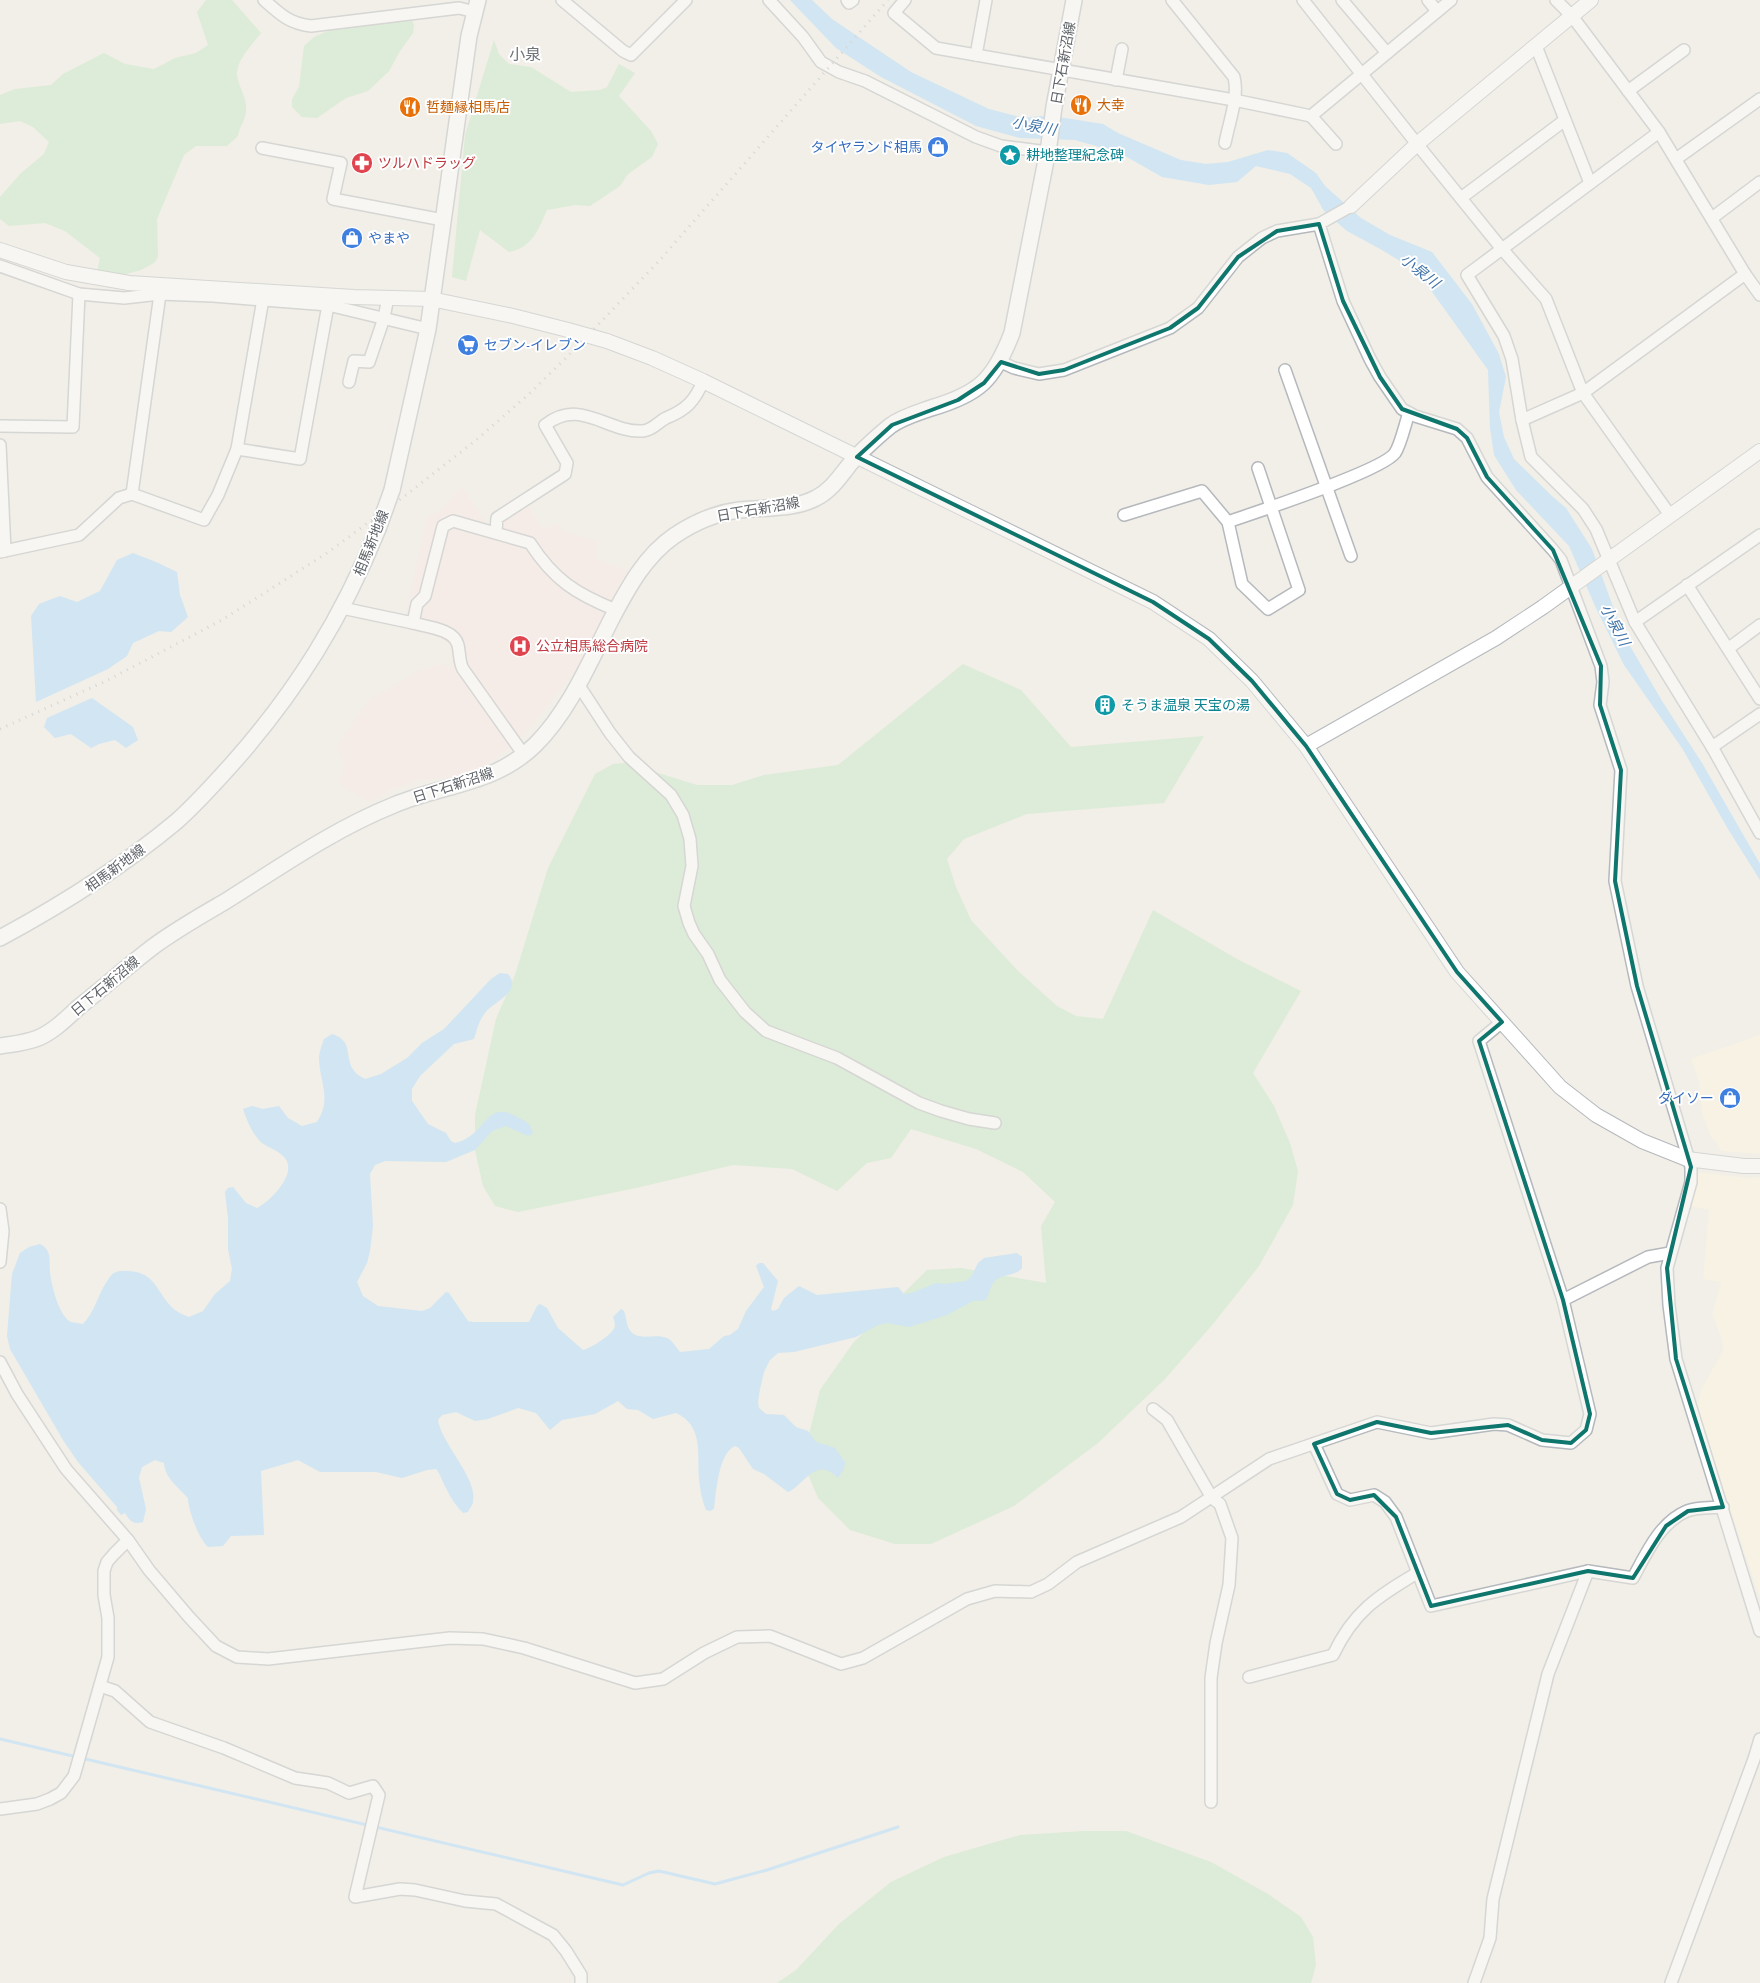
<svg xmlns="http://www.w3.org/2000/svg" width="1760" height="1983" font-family="'PT Sans Narrow','Noto Sans JP',sans-serif">
  <style>
    .commercial { fill: #fef7e0 }
    .medical { fill: #fce8e6 }
    .green { fill: #c5e8c5 }
    .water { fill: #aadaff }
    .lines { fill: none; stroke-linecap: round; stroke-linejoin: round }
    .stream { stroke: #aadaff; stroke-width: 3 }
    .minor-casing { stroke: #b5b8bc; stroke-width: 14 }
    .tertiary-casing { stroke: #b5b8bc; stroke-width: 16 }
    .secondary-casing { stroke: #b6babf; stroke-width: 18 }
    .minor { stroke: #fff; stroke-width: 11 }
    .tertiary { stroke: #fff; stroke-width: 14 }
    .secondary { stroke: #fff; stroke-width: 15 }
    .rail { stroke: #b6b7b8; stroke-width: 3; stroke-dasharray: 1 6; stroke-linecap: butt }
    .tertiary-bridge-casing { stroke: #b5b8bc; stroke-width: 16; stroke-linecap: butt }
    .secondary-bridge-casing { stroke: #b6babf; stroke-width: 18; stroke-linecap: butt }
    .tertiary-bridge { stroke: #fff; stroke-width: 14 }
    .secondary-bridge { stroke: #fff; stroke-width: 15 }
    .marked { fill: none; stroke: #0f766e; stroke-width: 4; stroke-linejoin: round }
    .labels { text-anchor: middle; stroke-width: 4; stroke-linejoin: round; paint-order: stroke }
    .street-label { font-size: 14px; fill: #5f6368; stroke: #fff }
    .food-label { font-size: 14px; fill: #c56008; stroke: #fff; text-anchor: start }
    .shop-label { font-size: 14px; fill: #366cbe; stroke: #fff; text-anchor: end }
    .culture-label { font-size: 14px; fill: #0d838f; stroke: #fff; text-anchor: start }
    .health-label { font-size: 14px; fill: #be3a42; stroke: #fff; text-anchor: start }
    .water-label { font-size: 15px; font-style: italic; fill: #4174aa; stroke: #fff }
    .quarter-label { font-size: 16px; fill: #70757a; stroke: #fff }
  </style>
  <rect width="100%" height="100%" fill="#f1efe8"/>
  <g class="commercial">
    <path d="M1760 1035V1154L1721 1151 1717 1143 1711 1137 1702 1114 1699 1081 1691 1059Z"/>
    <path d="M1697 1172 1748 1178 1760 1177V1598L1696 1408 1702 1388 1723 1351 1721 1337 1712 1315 1721 1282 1703 1279 1709 1210 1691 1206Z"/>
  </g>
  <path class="medical" d="M462 486 488 526 501 529V520L527 504 543 530 557 523 562 531 597 541 595 558 628 571 611 601 586 653 575 671 524 735 484 767 456 777 418 780 391 790 369 802 340 784 345 763 337 746 369 700 418 671 444 663 450 671 452 650 448 643 436 636 403 629 427 516 439 512Z"/>
  <g class="green">
    <path d="M206 0H232L261 33C252 45 232 64 238 80 241 91 247 99 246 110 246 120 239 127 238 136L227 146H196L184 155 157 219 158 257 154 263 141 270 111 278 97 272 100 258 65 231 45 223 9 226 0 219V197L21 173 44 154 49 142 33 127 20 121 0 124V95L15 89 51 85 63 74 104 53 125 64 154 69 175 58 196 53 208 45 197 12Z"/>
    <path d="M411 18 414 25 413 33 400 51 389 71 368 91 346 98 317 118 302 117 292 107V99L299 87 304 46 314 37 328 31Z"/>
    <path d="M494 40 499 54 509 64 531 67 571 92 600 90 607 87 619 64 635 73 619 96 651 131 658 144 652 157 628 174 620 186 590 206 575 205 547 210C538 230 533 247 509 252L480 230 466 281 452 277 465 135Z"/>
    <path d="M963 664 1021 690 1071 747 1204 736 1164 803 1027 814 964 839 947 859 956 887 971 920 1017 970 1057 1006 1076 1016 1103 1019 1153 910 1237 959 1301 991 1253 1073 1274 1106 1290 1143 1298 1171 1293 1205 1259 1266 1213 1324 1165 1379 1098 1443 1014 1506 931 1544H895L850 1530 818 1498 804 1465 810 1430 820 1390 853 1343 927 1270 961 1268 1046 1283 1041 1226 1055 1202 1023 1172 976 1149 911 1129 891 1158 867 1163 837 1191 792 1169 733 1165 636 1188 518 1212 495 1206 483 1186 475 1150V1115L496 1019 515 975 548 868 595 774 613 764 626 763 697 785H732L764 775 838 765Z"/>
    <path d="M1084 1831H1126L1211 1862 1268 1894 1301 1917 1313 1937 1316 1965 1311 1983H777L796 1970 839 1924 891 1882 944 1857 1020 1835Z"/>
  </g>
  <g class="water">
    <path d="M790 0H812L832 19 911 72 989 109 1024 118 1040 116 1065 118 1103 124 1118 133 1181 160 1206 164 1228 162 1268 150 1287 153 1316 173 1325 186 1361 218 1390 235 1432 252 1472 304 1499 354 1506 377 1499 412 1504 437 1514 459 1553 497 1566 508 1592 549 1623 634 1662 701 1702 763 1760 864V880L1728 829 1682 748 1624 665 1595 606 1569 546 1516 490 1494 455 1490 428 1488 370 1418 272 1382 250 1347 231 1324 211 1311 188 1290 174 1256 166 1237 182 1209 185 1162 177 1120 153 1075 140 1020 138 976 126 881 77 836 48Z"/>
    <path d="M133 553 156 562 177 572 180 595 188 617 171 632 159 631 133 643 127 656 108 669 36 702 31 616 39 604 60 596 77 602 100 591 117 560Z"/>
    <path d="M92 698 133 727 138 740 126 748 115 740 99 744 91 748 71 734 55 738 44 727 47 718Z"/>
    <path d="M500 973 508 974C523 992 494 1001 485 1013 479 1020 477 1030 474 1039L454 1044 420 1076 412 1089V1101L428 1124 446 1133 451 1141 455 1143C487 1136 485 1098 517 1117 526 1121 530 1123 533 1133L528 1136 506 1126 492 1131 475 1150 446 1162 385 1161 375 1165 370 1174 373 1226 370 1251 367 1263 357 1282 363 1296 378 1306 422 1311 430 1308 446 1292 449 1293 468 1321 473 1322H529L537 1306 540 1304 547 1308 558 1328 583 1350C591 1348 614 1334 615 1326 615 1323 614 1319 613 1317L621 1309 624 1311C626 1316 626 1322 628 1327 636 1344 654 1332 667 1338 672 1340 676 1347 680 1352L709 1349 724 1336 730 1335 738 1329 746 1311 764 1287 756 1266 759 1263H763L778 1281 771 1309 773 1311 778 1309 784 1298 799 1286 817 1295 898 1287 904 1294 911 1293 936 1283 944 1284 966 1281 971 1277 978 1263 984 1258 1017 1253 1022 1257V1268C1015 1277 1002 1273 994 1282 990 1287 989 1295 986 1300L973 1301 947 1315 909 1327 886 1323 878 1325 856 1337 794 1352 778 1353 770 1360 764 1372 760 1389 758 1402 759 1408 766 1414 784 1415 796 1427 808 1431 816 1442 835 1448 845 1462 844 1469 838 1478C815 1455 804 1486 788 1492L764 1474 753 1469 739 1448 735 1446C718 1453 716 1494 714 1509L710 1511 706 1510C702 1500 700 1490 699 1479 697 1454 704 1426 676 1413L653 1419 638 1410 627 1409 618 1401 595 1414 562 1420 550 1430 536 1413 518 1408 488 1419 475 1421 456 1412 442 1415 438 1420C441 1443 478 1479 473 1501 473 1505 469 1509 468 1512L463 1513C456 1506 450 1497 446 1488 442 1481 441 1475 436 1469L427 1470 402 1478 376 1472H320L298 1460 261 1471 264 1535 231 1536 223 1546 208 1547C199 1539 188 1510 188 1498 178 1487 165 1478 164 1463L155 1460 142 1467 139 1478 146 1509 143 1522C133 1525 130 1521 125 1513L121 1515 117 1510V1507L78 1462 63 1440 10 1349 7 1336 12 1274 20 1253 29 1247 40 1244C52 1250 49 1260 50 1272 51 1284 59 1317 71 1322 74 1323 79 1323 83 1324 96 1311 98 1292 110 1277 114 1271 119 1271 126 1271 157 1271 156 1294 175 1310 179 1313 184 1315 189 1317L203 1311 215 1294 230 1281 232 1269 228 1249V1218L225 1192 228 1188 233 1187 246 1203 257 1208C271 1201 299 1172 284 1157 277 1149 263 1146 259 1140 251 1131 247 1120 243 1109L252 1106 263 1109 279 1106 288 1118 302 1126 317 1122C332 1099 320 1083 319 1059 319 1052 322 1045 324 1039L332 1034C355 1041 343 1058 355 1072 357 1075 362 1077 365 1079L381 1074 407 1058 422 1043 444 1029 491 979Z"/>
  </g>
  <g class="lines">
    <path class="stream" d="M0 1739 623 1885 649 1873 659 1871 715 1884 767 1870 898 1827"/>
    <g class="minor-casing">
      <g id="minor">
        <path d="M264 0C281 15 289 23 311 26L459 8 475 12"/>
        <path d="M562 0 623 51 631 55 686 0"/>
        <path d="M769 0 803 37 821 62 839 72 865 81 976 137 1001 146 1048 152"/>
        <path d="M847 0 849 3 853 0"/>
        <path d="M905 0 894 13 936 48 1234 100 1311 116 1451 0"/>
        <path d="M1172 0 1234 77C1239 97 1229 122 1225 143"/>
        <path d="M1303 0 1417 144 1502 249 1546 299 1583 393 1670 515"/>
        <path d="M1342 0 1387 53"/>
        <path d="M1428 0 1437 11"/>
        <path d="M1556 0 1572 16 1659 132 1745 274 1760 295"/>
        <path d="M1536 46 1590 183"/>
        <path d="M976 55 986 0"/>
        <path d="M1116 80 1122 49"/>
        <path d="M1628 91 1684 50"/>
        <path d="M1311 116 1336 144"/>
        <path d="M1659 132 1467 275 1504 336 1512 359 1522 420 1531 457 1583 509 1596 529 1635 622 1712 747 1760 833"/>
        <path d="M262 148 341 163 333 199 443 220"/>
        <path d="M1676 159 1760 99"/>
        <path d="M1461 198 1565 120"/>
        <path d="M1351 206 1319 224 1343 301 1370 359 1380 377 1402 409 1415 416 1457 429 1467 438 1487 477 1553 550 1561 560 1601 666 1603 682 1600 705 1621 770 1615 881 1637 986 1691 1167V1182L1667 1268 1669 1305 1676 1359 1760 1631"/>
        <path d="M1712 218 1760 182"/>
        <path d="M0 266 79 294 124 298 160 294 213 296 328 305 428 329"/>
        <path d="M1001 362 1014 368 1039 374 1064 370 1170 328 1198 308 1238 257 1262 238 1277 231 1319 224"/>
        <path d="M1285 370 1351 556"/>
        <path d="M349 382 354 361 369 362 384 318 388 297"/>
        <path d="M1522 420 1583 393 1745 274"/>
        <path d="M0 426 73 427 79 294"/>
        <path d="M0 445 5 551"/>
        <path d="M237 449 300 459 328 305"/>
        <path d="M132 494 160 294"/>
        <path d="M1124 515 1202 491 1228 522 1242 584 1268 609 1299 590 1258 468"/>
        <path d="M1228 522C1256 512 1382 471 1395 453 1401 444 1405 424 1409 413"/>
        <path d="M496 531 497 518 565 474 567 463 545 425C581 397 607 433 643 431 653 430 658 422 666 418 686 410 695 401 703 381"/>
        <path d="M0 552 79 535 119 498 132 494 204 520 218 495 237 449 263 299"/>
        <path d="M1687 585 1760 699"/>
        <path d="M342 608 413 623 417 604 425 596 443 526 453 521 530 543C554 580 576 594 616 610"/>
        <path d="M1635 622 1760 535"/>
        <path d="M413 623C427 627 454 629 458 645 460 653 459 662 463 669L524 755"/>
        <path d="M1729 648 1760 625"/>
        <path d="M578 684 610 733 629 757 671 795 683 815 690 839 692 866 684 906 689 923 694 934 708 954 720 980 745 1012 766 1031 837 1058 919 1103 941 1111 969 1119 995 1123"/>
        <path d="M1712 747 1760 714"/>
        <path d="M0 1209 3 1231 0 1262"/>
        <path d="M1563 1300 1648 1257 1670 1253"/>
        <path d="M0 1362 17 1394 66 1469 128 1540 149 1570 189 1617 216 1646 237 1657 268 1659 450 1638 483 1639 524 1648 635 1683 663 1679 704 1653 737 1637 770 1636 841 1664 863 1658 967 1599 995 1591 1031 1592 1048 1584 1077 1562 1181 1517 1269 1459 1377 1422 1431 1433 1494 1424 1508 1425 1542 1440 1571 1443 1586 1430 1590 1414 1563 1300 1479 1041 1502 1022"/>
        <path d="M1153 1409 1167 1420 1212 1498 1220 1504 1232 1538 1229 1585 1216 1643 1211 1678V1802"/>
        <path d="M1314 1444 1337 1494 1350 1500 1374 1495 1385 1502 1396 1517 1431 1606 1588 1571 1633 1578C1646 1554 1660 1522 1687 1511 1697 1507 1712 1508 1723 1507"/>
        <path d="M1249 1677 1333 1655C1354 1611 1377 1597 1417 1573"/>
        <path d="M100 1686 115 1691 150 1722 224 1748 295 1778 328 1783 349 1793 373 1786 379 1795 355 1897 400 1889 415 1890 465 1901 496 1904 553 1935 566 1951 581 1975V1983"/>
        <path d="M0 1809 37 1804 50 1799 61 1793 74 1776 108 1657V1618L104 1595V1571L107 1562 114 1554 128 1540"/>
        <path d="M1474 1983 1490 1938 1493 1899 1548 1674 1588 1571"/>
        <path d="M1671 1983 1754 1759 1760 1739"/>
      </g>
    </g>
    <g class="tertiary-casing">
      <g id="tertiary">
        <path d="M1351 206 1417 144 1591 0"/>
        <path d="M0 250 66 272 129 283 354 297 431 299 513 316 568 330"/>
        <path d="M607 341 652 358 703 381 1153 602 1209 639 1252 681 1306 746 1457 972 1560 1087 1596 1115 1642 1141 1687 1159 1744 1166H1760"/>
        <path d="M1306 746 1496 638 1543 607 1760 451"/>
      </g>
    </g>
    <g class="secondary-casing">
      <g id="secondary">
        <path d="M392 490 428 329 469 36 478 0"/>
        <path d="M0 938C63 904 122 867 177 821 197 803 215 783 232 764 296 692 342 618 378 529"/>
        <path d="M0 1046C13 1044 26 1043 38 1038 53 1032 67 1018 79 1007 104 987 129 965 154 946 177 929 202 915 226 901 280 867 334 829 394 805 444 784 494 785 535 745 570 710 590 661 612 618 628 588 645 556 674 536 693 523 716 513 739 510 764 507 794 510 816 498 834 489 843 471 856 457 866 447 879 435 890 426 902 417 917 413 931 408 979 394 994 380 1012 333L1049 145 1054 107 1074 0"/>
      </g>
    </g>
    <use href="#minor" class="minor"/>
    <use href="#tertiary" class="tertiary"/>
    <use href="#secondary" class="secondary"/>
    <path class="rail" d="M0 729 106 681 222 620 327 553 406 495 475 441 529 394 573 351 659 261 888 0"/>
    <g class="tertiary-bridge-casing">
      <path id="tertiary-bridge" d="M568 330 607 341"/>
    </g>
    <g class="secondary-bridge-casing">
      <path id="secondary-bridge" d="M378 529 392 490"/>
    </g>
    <use href="#tertiary-bridge" class="tertiary-bridge"/>
    <use href="#secondary-bridge" class="secondary-bridge"/>
  </g>
  <path d="M0 0H1760V1983H0ZM1319 224 1343 301 1380 377 1402 409 1457 429 1467 438 1487 477 1553 550 1601 666 1600 705 1621 770 1615 881 1637 986 1691 1167 1667 1268 1676 1359 1723 1507 1688 1511 1666 1526 1633 1578 1588 1571 1431 1606 1396 1517 1374 1495 1350 1500 1337 1494 1314 1444 1377 1422 1431 1433 1508 1425 1542 1440 1571 1443 1586 1430 1590 1414 1563 1300 1479 1041 1502 1022 1457 972 1306 746 1252 681 1209 639 1153 602 857 457 892 425 958 400 984 383 1001 362 1039 374 1064 370 1170 328 1198 308 1238 257 1277 231Z" fill="#f1efe8" fill-opacity=".55" fill-rule="evenodd"/>
  <path class="marked" d="M1319 224 1343 301 1380 377 1402 409 1457 429 1467 438 1487 477 1553 550 1601 666 1600 705 1621 770 1615 881 1637 986 1691 1167 1667 1268 1676 1359 1723 1507 1688 1511 1666 1526 1633 1578 1588 1571 1431 1606 1396 1517 1374 1495 1350 1500 1337 1494 1314 1444 1377 1422 1431 1433 1508 1425 1542 1440 1571 1443 1586 1430 1590 1414 1563 1300 1479 1041 1502 1022 1457 972 1306 746 1252 681 1209 639 1153 602 857 457 892 425 958 400 984 383 1001 362 1039 374 1064 370 1170 328 1198 308 1238 257 1277 231Z"/>
  <defs>
    <g id="restaurant-disc" transform="scale(1.125)"><circle r="9.5" fill="#e8710a" stroke="#fff"/><path d="M-5-6h1v4h1v-4h1v4h1v-4h1v5L-1.5 .5V6h-2V.5L-5-1ZM5-6V6H3V1.5H1.5Q1.5-4 5-6Z" fill="#fff"/></g>
    <g id="shop-disc" transform="scale(1.125)"><circle r="9.5" fill="#3f7fe0" stroke="#fff"/><path d="M-5-2.5h2.3a2.7 3.5 0 0 1 5.4 0H5L5.5 6h-11ZM-1.5-2.5h3a1.5 2.3 0 0 0-3 0Z" fill="#fff"/></g>
    <g id="sight-disc" transform="scale(1.125)"><circle r="9.5" fill="#0f9aa8" stroke="#fff"/><path d="M0-6L1.8-2.2L6-1.7L2.9 1.2L3.7 5.4L0 3.3L-3.7 5.4L-2.9 1.2L-6-1.7L-1.8-2.2Z" fill="#fff"/></g>
    <g id="pharmacy-disc" transform="scale(1.125)"><circle r="9.5" fill="#e0444e" stroke="#fff"/><path d="M-2-6h4v4h4v4h-4v4h-4v-4h-4v-4h4Z" fill="#fff"/></g>
    <g id="supermarket-disc" transform="scale(1.125)"><circle r="9.5" fill="#3f7fe0" stroke="#fff"/><path d="M-6-5.5h2.5l.6 2H6L4.5 2H-2.5L-4.4-4H-6ZM-1.5 3.2a1.3 1.3 0 1 0 .1 0ZM3 3.2a1.3 1.3 0 1 0 .1 0Z" fill="#fff"/></g>
    <g id="hospital-disc" transform="scale(1.125)"><circle r="9.5" fill="#e0444e" stroke="#fff"/><path d="M-5-5h3v3.5h4V-5h3V5h-3V1.5h-4V5h-3Z" fill="#fff"/></g>
    <g id="building-disc" transform="scale(1.125)"><circle r="9.5" fill="#0f9aa8" stroke="#fff"/><path d="M-4-6H4V6H1V3H-1V6H-4ZM-2.5-4.3h1.7v1.8h-1.7ZM.8-4.3h1.7v1.8H.8ZM-2.5-1h1.7V.8h-1.7ZM.8-1h1.7V.8H.8Z" fill="#fff"/></g>
  </defs>
  <g fill-rule="evenodd">
    <use href="#restaurant-disc" x="1081" y="105"/>
    <use href="#restaurant-disc" x="410" y="107"/>
    <use href="#shop-disc" x="938" y="147"/>
    <use href="#sight-disc" x="1010" y="155"/>
    <use href="#pharmacy-disc" x="362" y="163"/>
    <use href="#shop-disc" x="352" y="238"/>
    <use href="#supermarket-disc" x="468" y="345"/>
    <use href="#hospital-disc" x="520" y="646"/>
    <use href="#building-disc" x="1105" y="705"/>
    <use href="#shop-disc" x="1730" y="1098"/>
  </g>
  <g class="labels">
    <g class="street-label">
      <text transform="translate(1063 63) rotate(-80)" y="5">日下石新沼線</text>
      <text transform="translate(758 509) rotate(-10)" y="5">日下石新沼線</text>
      <text transform="translate(371 543) rotate(-68)" y="5">相馬新地線</text>
      <text transform="translate(453 785) rotate(-18)" y="5">日下石新沼線</text>
      <text transform="translate(115 868) rotate(-36)" y="5">相馬新地線</text>
      <text transform="translate(105 986) rotate(-40)" y="5">日下石新沼線</text>
    </g>
    <g class="food-label">
      <text x="1097" y="110">大幸</text>
      <text x="426" y="112">哲麺縁相馬店</text>
    </g>
    <g class="shop-label">
      <text x="922" y="152">タイヤランド相馬</text>
      <text x="368" y="243" text-anchor="start">やまや</text>
      <text x="484" y="350" text-anchor="start">セブン-イレブン</text>
      <text x="1714" y="1103">ダイソー</text>
    </g>
    <g class="culture-label">
      <text x="1026" y="160">耕地整理紀念碑</text>
      <text x="1121" y="710">そうま温泉 天宝の湯</text>
    </g>
    <g class="health-label">
      <text x="378" y="168">ツルハドラッグ</text>
      <text x="536" y="651">公立相馬総合病院</text>
    </g>
    <g class="water-label">
      <text transform="translate(1034 126) rotate(11)" y="5">小泉川</text>
      <text transform="translate(1420 271) rotate(39)" y="5">小泉川</text>
      <text transform="translate(1615 625) rotate(62)" y="5">小泉川</text>
    </g>
    <g class="quarter-label">
      <text x="525" y="60">小泉</text>
    </g>
  </g>
</svg>
